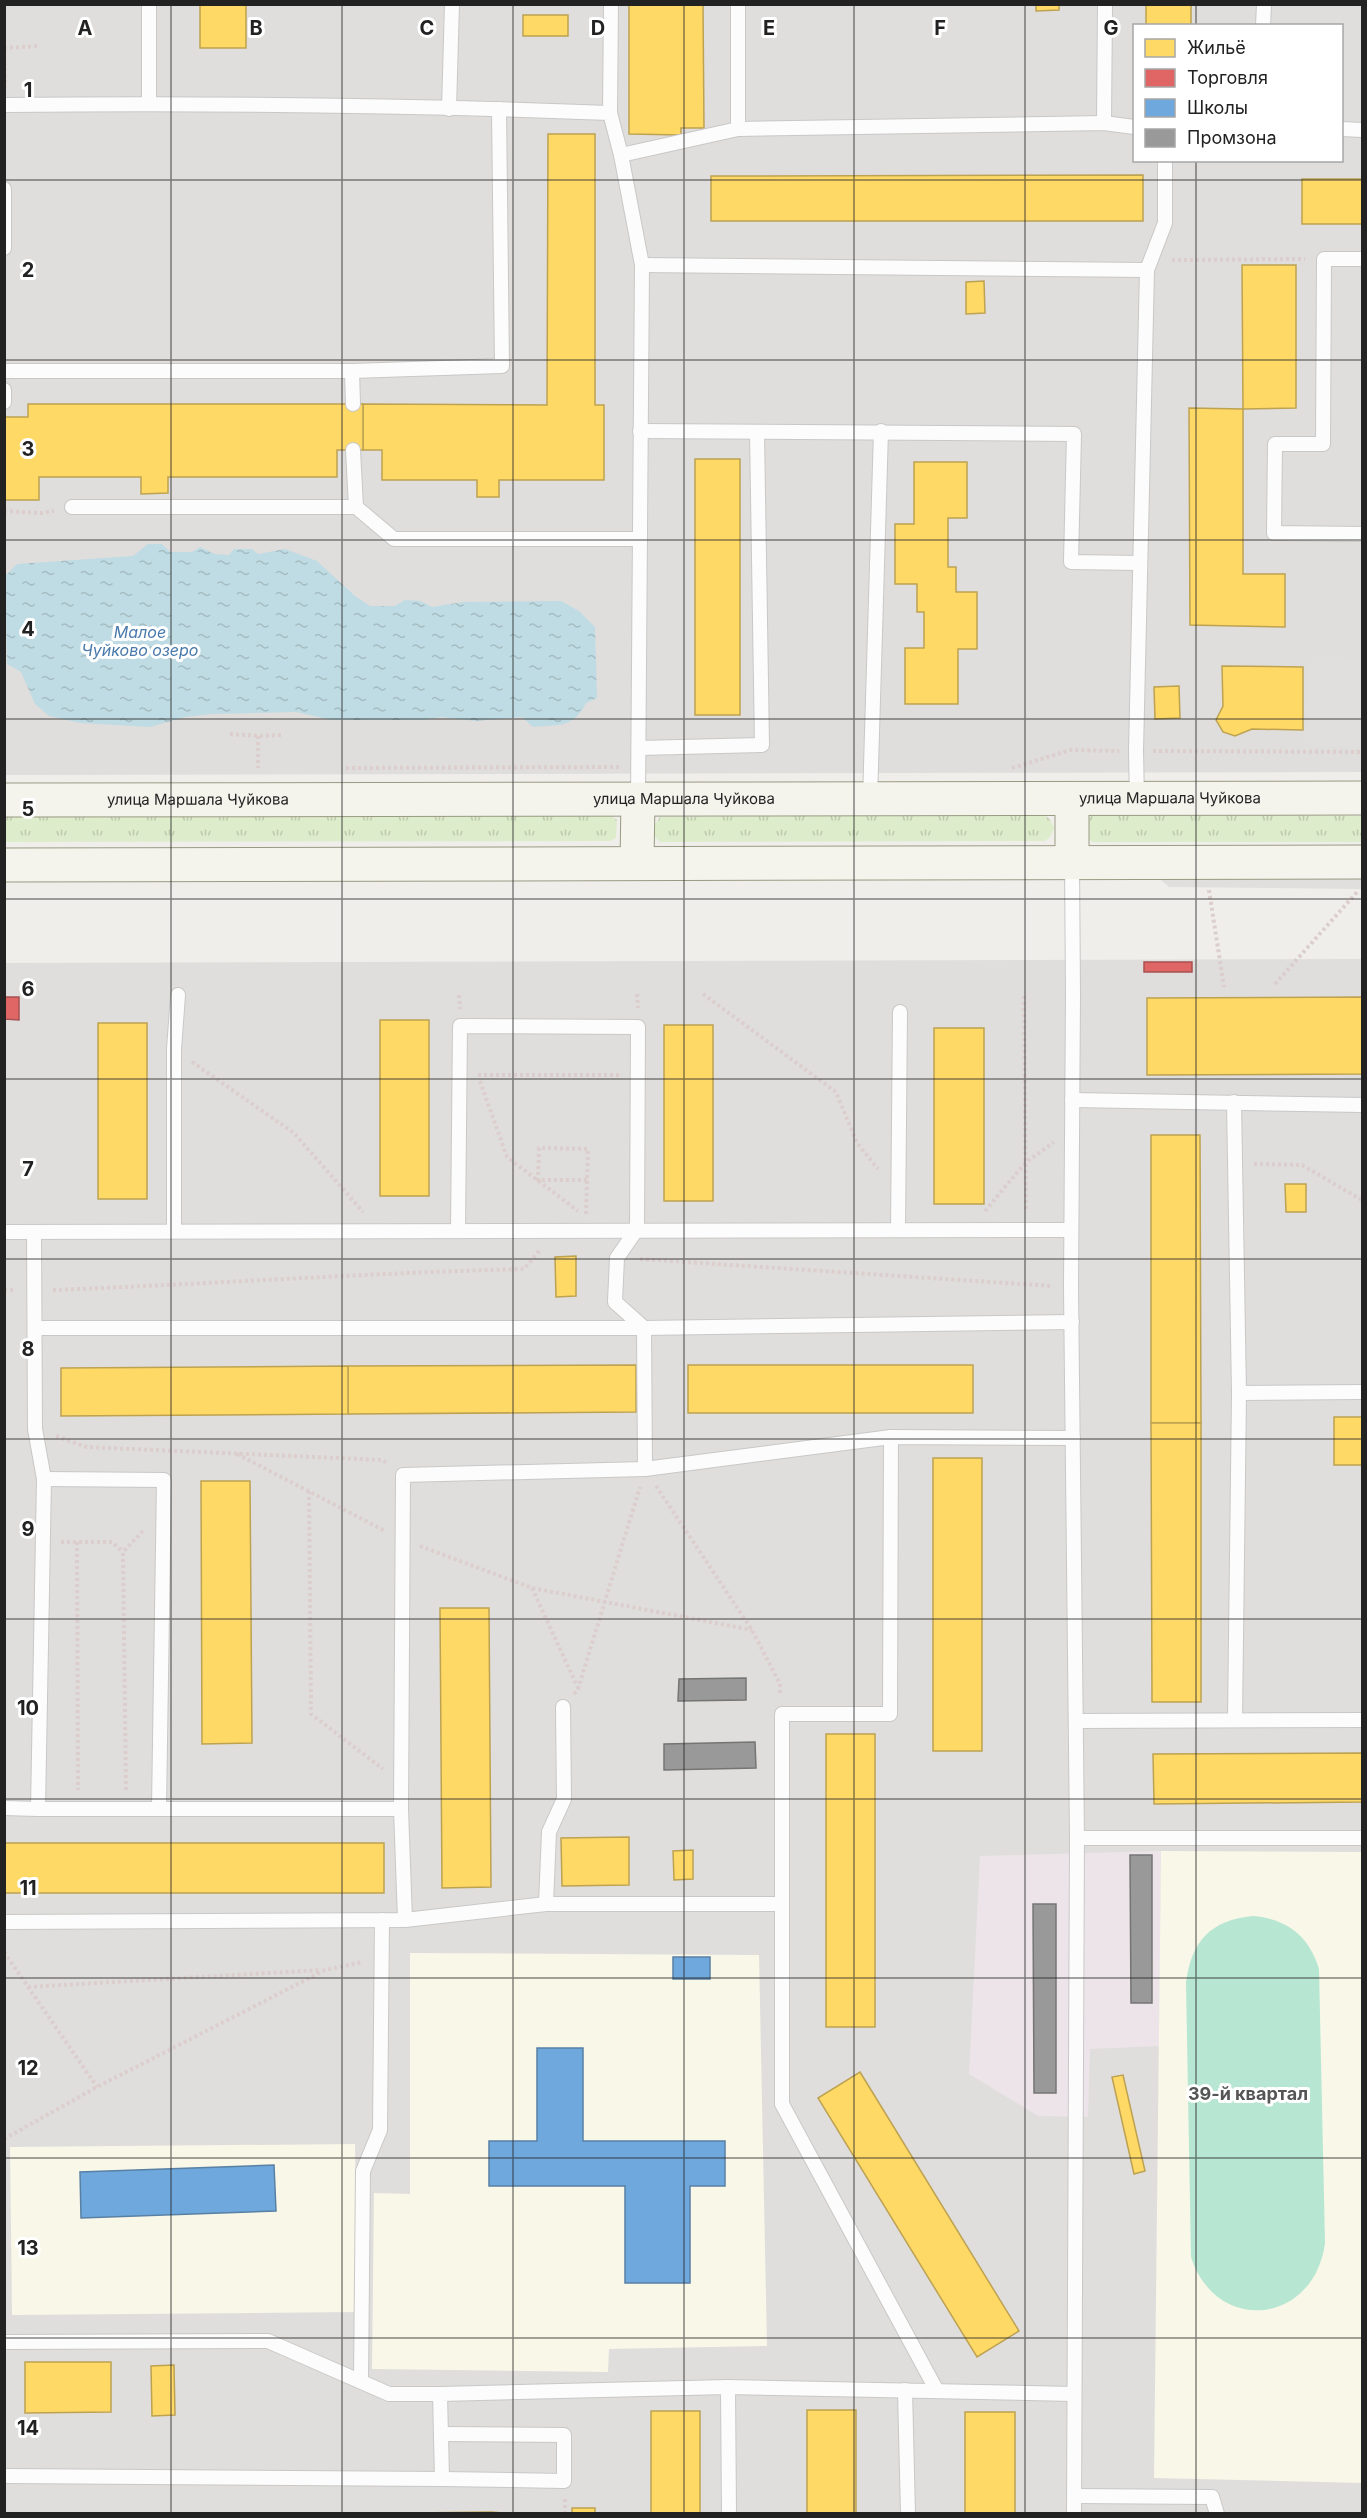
<svg xmlns="http://www.w3.org/2000/svg" width="1367" height="2518" font-family="Inter,sans-serif">
  <style>
    .residential { fill: #dfdedc; fill-rule: evenodd }
    .industrial { fill: #ede4e9 }
    .education { fill: #f8f7e8 }
    .grass { fill: url(#grass-tufts) }
    .pitch { fill: #b7e6d2 }
    .parking { fill: #e0dfde }
    .water { fill: url(#water-ripples) }
    .homes { fill: #ffd966; stroke: #bda252; stroke-width: 1.5 }
    .shops { fill: #e06666; stroke: #a75252; stroke-width: 1.5 }
    .schools { fill: #6fa8dc; stroke: #5880a4; stroke-width: 1.5 }
    .industry { fill: #999; stroke: #757575; stroke-width: 1.5 }
    .lines { fill: none; stroke-linecap: round; stroke-linejoin: round }
    .service-casing { stroke: #c9c8c7; stroke-width: 16 }
    .secondary-casing { stroke: #999a82; stroke-width: 35 }
    .path { stroke: #dccecd; stroke-width: 4; stroke-dasharray: 3 3; stroke-linecap: butt }
    .service { stroke: #fdfcfc; stroke-width: 14 }
    .secondary { stroke: #f4f4ed; stroke-width: 33 }
    .grid { fill: none; stroke: #222; stroke-width: 1.5; stroke-opacity: 0.55 }
    .labels { text-anchor: middle; stroke-width: 6; stroke-linejoin: round; paint-order: stroke }
    .street-label { font-size: 15px; fill: #222; stroke: #fff }
    .water-label { font-size: 16px; font-style: italic; fill: #4a7aab; stroke: #fff }
    .quarter-label { font-size: 18px; font-weight: bold; fill: #555; stroke: #fff }
    .grid-label { font-size: 20px; text-anchor: middle; font-weight: bold; fill: #222; stroke: #fff; stroke-width: 6; stroke-linejoin: round; paint-order: stroke }
  </style>
  <defs>
    <pattern id="grass-tufts" width="24" height="20" patternUnits="userSpaceOnUse" patternTransform="scale(1.5)"><rect width="24" height="20" fill="#ddeccb"/><path d="M3 7l-1-3M5 7V3M7 7l1-3M15 17l-1-3M17 17v-4M19 17l1-3" fill="none" stroke="#bdcaae"/></pattern>
    <pattern id="water-ripples" width="26" height="14" patternUnits="userSpaceOnUse" patternTransform="scale(1.5)"><rect width="26" height="14" fill="#bfdbe3"/><path d="M2 4q2-2 4 0t4 0M15 11q2-2 4 0t4 0" fill="none" stroke="#a4bcc2"/></pattern>
  </defs>
  <rect width="100%" height="100%" fill="#f0eeeb"/>
  <g class="residential">
    <path d="M4 5H1362V772L5 775ZM1134 26H1342V160H1134Z"/>
    <path d="M1362 959V2513H5L4 963Z"/>
  </g>
  <path class="industrial" d="M1161 1851 1159 2046 1090 2049 1088 2117 1038 2116 969 2074 980 1856Z"/>
  <g class="education">
    <path d="M1161 1851 1362 1852V2483L1154 2478Z"/>
    <path d="M410 1953 759 1955 767 2346 609 2349 608 2372 372 2369 374 2193 410 2194Z"/>
    <path d="M355 2144 357 2312 12 2315 10 2147Z"/>
  </g>
  <g class="grass">
    <path d="M1042 814 1050 819 1054 828 1050 837 1045 841 660 842 655 837 652 829 660 817Z"/>
    <path d="M1094 814 1362 816V842H1092L1086 836 1087 819Z"/>
    <path d="M610 815 617 820 616 838 610 841 5 842 4 816Z"/>
  </g>
  <path class="pitch" d="M1253 1916C1287 1919 1309 1936 1319 1969L1325 2243C1314 2325 1216 2335 1191 2257L1186 1983C1191 1941 1211 1920 1253 1916Z"/>
  <g class="parking">
    <path d="M1360 662V747H1311L1309 663Z"/>
    <path d="M1157 877 1362 879V889L1169 887Z"/>
  </g>
  <path class="water" d="M148 544H162L170 552H192L200 547 215 554 229 555 234 549H252L258 554 285 549 317 561 355 596 370 606H395L405 600 420 601 432 607 463 602 561 601 579 611 595 627 597 698 586 703C573 729 559 724 533 727L522 717 476 721 441 717 423 720H332L296 712 212 714 185 717 150 727 80 723 49 716 35 704 21 672 7 664 5 576 17 564 133 556Z"/>
  <g class="homes">
    <rect x="200" y="4" width="46" height="44"/>
    <path d="M629 4H703L704 128H681V135L629 134Z"/>
    <path d="M1036 4H1059V10L1036 11Z"/>
    <rect x="1146" y="4" width="45" height="22"/>
    <rect x="523" y="15" width="45" height="21"/>
    <path d="M548 134H595V405H604V480H499V497H477V480H382V450H363V404L547 405Z"/>
    <path d="M1143 175V221H711V176Z"/>
    <rect x="1302" y="179" width="60" height="45"/>
    <path d="M1242 265H1296V408L1243 409Z"/>
    <path d="M984 281 985 313 966 314V282Z"/>
    <path d="M28 404H363V450H337V477H168V493L141 494V477H39V500H4V417H28Z"/>
    <path d="M1189 408 1243 409V574H1285V627L1190 625Z"/>
    <rect x="695" y="459" width="45" height="256"/>
    <path d="M914 462H967V518H948V567H956V592H977V649H958V704H905V648H924V612H917V584H895V524H914Z"/>
    <path d="M1222 666 1303 667V730L1252 729 1235 736 1223 732 1216 720 1223 706Z"/>
    <path d="M1179 686 1180 718 1155 719 1154 687Z"/>
    <path d="M1362 997V1074L1147 1075V998Z"/>
    <rect x="380" y="1020" width="49" height="176"/>
    <rect x="98" y="1023" width="49" height="176"/>
    <rect x="664" y="1025" width="49" height="176"/>
    <rect x="934" y="1028" width="50" height="176"/>
    <path d="M1151 1135H1200L1201 1423H1151Z"/>
    <path d="M1285 1184H1306V1212H1286Z"/>
    <path d="M576 1256V1296L556 1297 555 1257Z"/>
    <path d="M636 1365V1412L348 1414V1366Z"/>
    <rect x="688" y="1365" width="285" height="48"/>
    <path d="M348 1366V1414L61 1416V1368Z"/>
    <rect x="1334" y="1417" width="28" height="48"/>
    <path d="M1151 1423H1201V1702H1152Z"/>
    <rect x="933" y="1458" width="49" height="293"/>
    <path d="M201 1481H250L252 1743 202 1744Z"/>
    <path d="M440 1608H489L491 1887 442 1888Z"/>
    <rect x="826" y="1734" width="49" height="293"/>
    <path d="M1362 1753V1802L1154 1804 1153 1754Z"/>
    <path d="M629 1837V1885L562 1886 561 1838Z"/>
    <rect x="4" y="1843" width="380" height="50"/>
    <path d="M693 1850V1879L674 1880 673 1851Z"/>
    <path d="M860 2072 1019 2331 977 2357 818 2098Z"/>
    <path d="M1123 2075 1145 2171 1134 2174 1112 2077Z"/>
    <path d="M25 2362H111V2412L25 2413Z"/>
    <path d="M174 2365 175 2415 152 2416 151 2366Z"/>
    <rect x="807" y="2410" width="49" height="104"/>
    <rect x="651" y="2411" width="49" height="103"/>
    <rect x="965" y="2412" width="50" height="102"/>
    <rect x="572" y="2508" width="23" height="6"/>
    <path d="M491 2512 515 2514H327L413 2513Z"/>
  </g>
  <g class="shops">
    <rect x="1144" y="962" width="48" height="10"/>
    <path d="M4 997H19V1020L4 1019Z"/>
  </g>
  <g class="schools">
    <rect x="673" y="1957" width="37" height="22"/>
    <path d="M537 2048H583V2141H725V2186H690V2283H625V2186H489V2141H537Z"/>
    <path d="M274 2165 276 2211 81 2218 80 2172Z"/>
  </g>
  <g class="industry">
    <path d="M746 1678V1700L678 1701 679 1679Z"/>
    <path d="M755 1742 756 1768 664 1770V1744Z"/>
    <path d="M1130 1855H1152V2003H1131Z"/>
    <path d="M1033 1904H1056V2093H1034Z"/>
  </g>
  <g class="lines">
    <g class="service-casing">
      <g id="service">
        <path d="M1263 26 1264 4"/>
        <path d="M149 103V4"/>
        <path d="M4 105C206 103 409 105 610 113L621 155 642 265 638 799"/>
        <path d="M449 109 452 4"/>
        <path d="M610 113 611 4"/>
        <path d="M1104 123 1105 4"/>
        <path d="M738 129V4"/>
        <path d="M1342 129 1362 130"/>
        <path d="M621 155 738 129 1104 123 1134 127"/>
        <path d="M4 189V248"/>
        <path d="M1362 259H1324L1323 444H1275L1274 533 1362 534"/>
        <path d="M642 265 1147 270"/>
        <path d="M4 371H352L353 404"/>
        <path d="M352 371 502 366 499 109"/>
        <path d="M4 390V402"/>
        <path d="M640 431 1074 434 1071 562 1140 563"/>
        <path d="M353 450 356 507"/>
        <path d="M72 507H356L394 539H640"/>
        <path d="M639 748 762 745 757 432"/>
        <path d="M1137 799 1136 751 1147 270 1165 223V160"/>
        <path d="M870 800 881 431"/>
        <path d="M1072 863 1073 994 1071 1287 1077 1838 1074 2514"/>
        <path d="M1072 1100 1362 1105"/>
        <path d="M1234 1102 1239 1393 1235 1720"/>
        <path d="M458 1230 460 1026 638 1027 637 1229 617 1258 615 1302 644 1328 645 1469"/>
        <path d="M898 1230 900 1012"/>
        <path d="M174 1231V1049L178 995"/>
        <path d="M4 1232 1071 1230"/>
        <path d="M36 1328H644L1072 1322"/>
        <path d="M1239 1393 1362 1392"/>
        <path d="M44 1479 164 1480 159 1808"/>
        <path d="M1076 1721 1362 1720"/>
        <path d="M4 1808 38 1809 44 1479 35 1429 34 1232"/>
        <path d="M38 1809H401"/>
        <path d="M1077 1838H1362"/>
        <path d="M546 1904 549 1832 564 1799 563 1707"/>
        <path d="M405 1920 401 1809 403 1475 645 1469 891 1437"/>
        <path d="M4 1922 405 1920 546 1904H781"/>
        <path d="M4 2342 268 2341 389 2394H440"/>
        <path d="M361 2381 363 2171 380 2130 382 1920"/>
        <path d="M728 2387 729 2514"/>
        <path d="M905 2390 908 2514"/>
        <path d="M937 2391 782 2104V1714H890L891 1437 1073 1438"/>
        <path d="M441 2434 564 2435V2481L442 2479"/>
        <path d="M4 2476 442 2479 440 2394 728 2387 1074 2394"/>
        <path d="M1074 2496 1212 2497 1217 2514"/>
      </g>
    </g>
    <g class="secondary-casing">
      <g id="secondary">
        <path id="s1" d="M4 800 1362 798"/>
        <path d="M1072 862V799"/>
        <path d="M637 863 638 799"/>
        <path d="M4 865 1362 862"/>
      </g>
    </g>
    <g class="path">
      <path d="M4 44 5 87"/>
      <path d="M4 48 40 46"/>
      <path d="M1172 260 1305 259"/>
      <path d="M4 511 41 513 54 511"/>
      <path d="M230 734 258 736 283 735"/>
      <path d="M258 736V768"/>
      <path d="M1153 751 1362 752"/>
      <path d="M346 768 621 767"/>
      <path d="M1012 768 1070 750 1119 751"/>
      <path d="M1209 890 1224 987"/>
      <path d="M1275 984 1358 891"/>
      <path d="M637 994 638 1008"/>
      <path d="M703 994 836 1092 857 1143 878 1169"/>
      <path d="M459 995 460 1009"/>
      <path d="M1024 996 1026 1211"/>
      <path d="M192 1062 294 1133 363 1212"/>
      <path d="M478 1075H621"/>
      <path d="M480 1081 507 1157 578 1211"/>
      <path d="M1254 1164 1302 1165 1362 1200"/>
      <path d="M985 1211 1025 1163 1054 1142"/>
      <path d="M586 1214 588 1149 539 1148 538 1180H587"/>
      <path d="M640 1259 1052 1286"/>
      <path d="M4 1290H16"/>
      <path d="M53 1290C210 1284 367 1273 524 1269L540 1250"/>
      <path d="M56 1436 87 1447 383 1460 387 1464"/>
      <path d="M237 1454 385 1531"/>
      <path d="M656 1486 752 1630 780 1684V1695"/>
      <path d="M309 1491 311 1714 383 1769"/>
      <path d="M61 1542H112L123 1552"/>
      <path d="M77 1542 78 1790"/>
      <path d="M420 1546 532 1588 752 1630"/>
      <path d="M532 1588 578 1688"/>
      <path d="M574 1694 578 1689 640 1487"/>
      <path d="M126 1790 123 1552 144 1530"/>
      <path d="M4 1952 97 2087"/>
      <path d="M28 1987 321 1970"/>
      <path d="M4 2139 97 2087 325 1970 363 1962"/>
      <path d="M565 2499V2514"/>
    </g>
    <use href="#service" class="service"/>
    <use href="#secondary" class="secondary"/>
  </g>
  <path class="grid" d="M171 4V2514M342 4V2514M513 4V2514M684 4V2514M854 4V2514M1025 4V2514M1196 4V26M1196 160V2514M4 180H1362M4 360H1362M4 540H1362M4 719H1362M4 899H1362M4 1079H1362M4 1259H1362M4 1439H1362M4 1619H1362M4 1799H1362M4 1978H1362M4 2158H1362M4 2338H1362"/>
  <g class="labels">
    <g class="street-label">
      <text dy="5" stroke="none"><textPath href="#s1" startOffset="680">улица Маршала Чуйкова</textPath></text>
      <text dy="5" stroke="none"><textPath href="#s1" startOffset="1166">улица Маршала Чуйкова</textPath></text>
      <text dy="5" stroke="none"><textPath href="#s1" startOffset="194">улица Маршала Чуйкова</textPath></text>
    </g>
    <g class="water-label">
      <text x="140" y="638">Малое<tspan x="140" dy="18">Чуйково озеро</tspan></text>
    </g>
    <g class="quarter-label">
      <text x="1248" y="2100">39-й квартал</text>
    </g>
  </g>
  <g class="grid-label">
    <text x="85" y="35">A</text>
    <text x="256" y="35">B</text>
    <text x="427" y="35">C</text>
    <text x="598" y="35">D</text>
    <text x="769" y="35">E</text>
    <text x="940" y="35">F</text>
    <text x="1111" y="35">G</text>
    <text x="28" y="97">1</text>
    <text x="28" y="277">2</text>
    <text x="28" y="456">3</text>
    <text x="28" y="636">4</text>
    <text x="28" y="816">5</text>
    <text x="28" y="996">6</text>
    <text x="28" y="1176">7</text>
    <text x="28" y="1356">8</text>
    <text x="28" y="1536">9</text>
    <text x="28" y="1715">10</text>
    <text x="28" y="1895">11</text>
    <text x="28" y="2075">12</text>
    <text x="28" y="2255">13</text>
    <text x="28" y="2435">14</text>
  </g>
  <rect width="1367" height="2518" fill="none" stroke="#222222" stroke-width="12"/>
  <rect x="1133" y="24" width="210" height="138" fill="#ffffff" stroke="#a7a7a7" stroke-width="1.5"/>
  <rect x="1145" y="39" width="30" height="18" fill="#ffd966" stroke="#a7a7a7" stroke-width="1.5"/>
  <text x="1187" y="54" font-size="18" fill="#222222">Жильё</text>
  <rect x="1145" y="69" width="30" height="18" fill="#e06666" stroke="#a7a7a7" stroke-width="1.5"/>
  <text x="1187" y="84" font-size="18" fill="#222222">Торговля</text>
  <rect x="1145" y="99" width="30" height="18" fill="#6fa8dc" stroke="#a7a7a7" stroke-width="1.5"/>
  <text x="1187" y="114" font-size="18" fill="#222222">Школы</text>
  <rect x="1145" y="129" width="30" height="18" fill="#999999" stroke="#a7a7a7" stroke-width="1.5"/>
  <text x="1187" y="144" font-size="18" fill="#222222">Промзона</text>
</svg>
